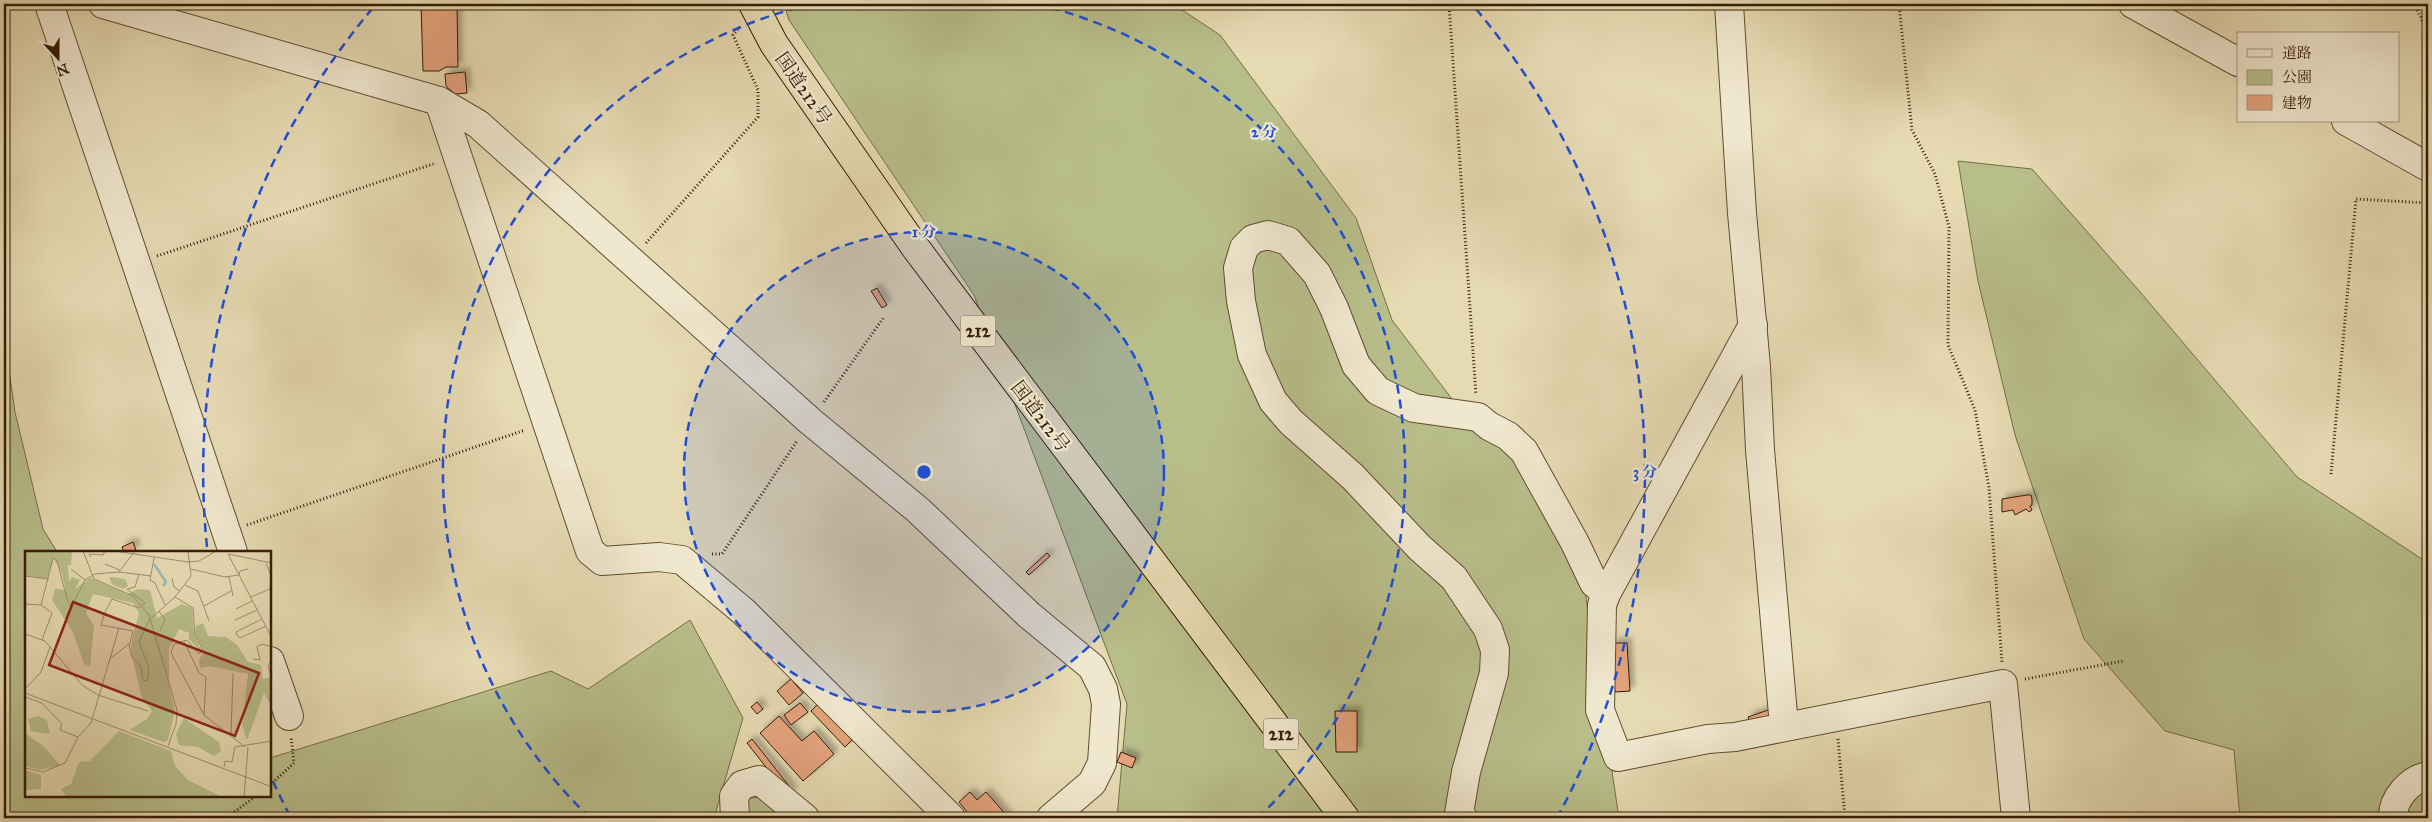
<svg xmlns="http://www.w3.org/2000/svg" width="2432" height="822" font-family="'IM FELL Great Primer','Noto Serif JP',serif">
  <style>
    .green { fill: #b8be8a; stroke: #766d48 }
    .building { fill: #e3a27b; stroke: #351c05; filter: url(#shadow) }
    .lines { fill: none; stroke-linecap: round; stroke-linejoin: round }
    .minor-casing { stroke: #614c30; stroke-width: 30 }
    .highway-casing { stroke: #351c05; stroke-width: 30 }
    .path { stroke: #351c05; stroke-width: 3; stroke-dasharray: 1 2.5; stroke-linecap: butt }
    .minor { stroke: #efe7ce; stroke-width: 28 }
    .highway { stroke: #e6dab3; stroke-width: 28 }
    .ring { fill: none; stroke: #1d4ed8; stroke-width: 2.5; stroke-dasharray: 9 6 }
    .labels { text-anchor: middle; stroke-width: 4.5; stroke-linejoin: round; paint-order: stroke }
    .shield { fill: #efe7ce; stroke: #6d5941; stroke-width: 1 }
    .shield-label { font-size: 18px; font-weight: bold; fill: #351c05 }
    .street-label { font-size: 19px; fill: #351c05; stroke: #efe7ce }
    .inset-river { fill: none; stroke: #99b9b5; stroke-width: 2.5 }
    .inset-road { fill: none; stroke: #9f8e6d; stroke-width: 1 }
    .view { fill: #8f2418; fill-opacity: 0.15; stroke: #8f2418; stroke-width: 2.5 }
    .inset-edge { fill: none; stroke: #351c05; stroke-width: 2.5 }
    .centre { fill: #1d4ed8; stroke: #efe7ce; stroke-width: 2.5 }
    .ring-label { font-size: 15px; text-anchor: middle; font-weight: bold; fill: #1d4ed8; stroke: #efe7ce; stroke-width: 4.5; stroke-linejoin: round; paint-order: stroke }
  </style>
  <defs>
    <filter id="shadow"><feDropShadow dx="4.5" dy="-4.5" stdDeviation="2.5" flood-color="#0004"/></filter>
  </defs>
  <rect width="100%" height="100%" fill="#e6dab3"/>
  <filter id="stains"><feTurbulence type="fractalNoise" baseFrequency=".004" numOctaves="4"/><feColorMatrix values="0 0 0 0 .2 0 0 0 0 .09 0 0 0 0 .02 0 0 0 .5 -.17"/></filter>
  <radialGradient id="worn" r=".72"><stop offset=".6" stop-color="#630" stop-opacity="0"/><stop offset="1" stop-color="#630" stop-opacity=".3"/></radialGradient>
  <g class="green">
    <path d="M784 4H1173L1220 35 1356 218 1392 320 1474 428 1525 466 1585 591 1619 818H1117L1127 704 974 295 789 20Z"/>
    <path d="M1958 161 2032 169 2141 293 2297 477 2428 563V818H2240L2234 750 2165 731 2084 639 2015 435 1978 281Z"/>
    <path d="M4 335 15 412 43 529 57 552H26V796H270V758L551 671 588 689 690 620 743 718 714 818H4Z"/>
    <path d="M758 797 788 818H744L747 799Z"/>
  </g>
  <g class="building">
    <path d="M421 4H457L458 67H446L439 71H423Z"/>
    <path d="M465 72 467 93 455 94 446 86 445 74Z"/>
    <path d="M877 288 887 305 882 308 871 291Z"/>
    <path d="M2027 495H2031L2032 499V505L2030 506 2032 510 2029 512 2026 509 2015 515 2013 510 2002 512V499Z"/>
    <path d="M133 542 136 550 124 552 122 547Z"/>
    <path d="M1047 553 1050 556 1029 575 1026 572Z"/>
    <path d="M1612 643H1627L1630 691 1615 692Z"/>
    <path d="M791 679 803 693 789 705 777 691Z"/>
    <path d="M757 702 763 709 757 714 751 707Z"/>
    <path d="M800 703 808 712 791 725 784 715Z"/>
    <path d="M818 704 852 740 845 747 811 711Z"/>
    <path d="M1771 709 1774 719 1751 726 1748 717Z"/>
    <path d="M1335 711H1357V752H1336Z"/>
    <path d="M779 716 802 741 814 731 834 754 803 781 760 733Z"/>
    <path d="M752 739 793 791 788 795 747 743Z"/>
    <path d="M1121 752 1136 758 1132 768 1117 762Z"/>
    <path d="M970 792 977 800 986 792 1009 818H964L968 813 959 802Z"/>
  </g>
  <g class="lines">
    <g class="minor-casing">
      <g id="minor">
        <path d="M49 4 233 552"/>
        <path d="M103 4 439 101 478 124 810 421 918 510 1029 615 1092 667 1103 689 1106 704 1102 763 1092 783 1051 818"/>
        <path d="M1729 4 1742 213 1756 366 1760 450 1784 726"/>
        <path d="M2133 4 2238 62"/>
        <path d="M439 101 590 551 602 561 659 557 682 560 744 612 951 818"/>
        <path d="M2346 121 2428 167"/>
        <path d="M1753 325 1606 594 1602 605 1600 710 1618 757 1708 739 1735 737 2003 684 2016 818"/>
        <path d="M270 661 289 716"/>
        <path d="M735 818 734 796 742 785 759 780 805 818"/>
        <path d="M1463 818 1459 813 1466 772 1494 673 1495 650 1488 629 1454 578 1420 548 1353 477 1291 422 1273 401 1252 355 1241 301 1238 268 1244 248 1253 239 1268 235 1288 241 1317 274 1334 308 1356 365 1378 391 1414 408 1478 417 1489 426 1508 436 1524 451 1575 543 1594 583 1606 594"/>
        <path d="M2393 818C2392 799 2410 779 2428 776"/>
      </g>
    </g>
    <g class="highway-casing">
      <path id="highway" d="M753 4 774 44 915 247 1345 818"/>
    </g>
    <g class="path">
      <path d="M1449 4 1476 395"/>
      <path d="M1899 4 1912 130 1935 174 1949 227 1948 345 1975 410 1989 488 2002 662"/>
      <path d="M2414 4 2423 22H2428"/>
      <path d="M646 243 758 117V90L733 35 740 27"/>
      <path d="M157 256 436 163"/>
      <path d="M824 402 884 317"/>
      <path d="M2331 474 2356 199 2428 203"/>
      <path d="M247 525 525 430"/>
      <path d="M712 554H722L797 441"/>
      <path d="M2025 679 2123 661"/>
      <path d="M1838 739 1845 818"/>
      <path d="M270 785 294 763 291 737"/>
      <path d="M226 818 256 796"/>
    </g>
    <use href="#minor" class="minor"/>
    <use href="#highway" class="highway"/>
  </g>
  <circle cx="924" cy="472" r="240" fill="#1d4ed8" fill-opacity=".12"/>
  <g class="ring">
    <circle cx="924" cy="472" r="240"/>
    <path d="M590 818A481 481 0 0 1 812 4M1036 4A481 481 0 0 1 1258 818"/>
    <path d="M290 816A721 721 0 0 1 271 777M207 547A721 721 0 0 1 372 9M1476 9A721 721 0 0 1 1558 816"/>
  </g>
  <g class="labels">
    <g class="shield">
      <rect x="960.5" y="315.5" width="35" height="31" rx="4"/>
      <rect x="1263.5" y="718.5" width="35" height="31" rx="4"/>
    </g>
    <g class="shield-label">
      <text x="978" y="337">212</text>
      <text x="1281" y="740">212</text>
    </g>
    <g class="street-label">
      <text transform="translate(804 88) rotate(55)" y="7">国道212号</text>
      <text transform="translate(1041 416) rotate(53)" y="7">国道212号</text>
    </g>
  </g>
  <g transform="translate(25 551)">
    <rect width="246" height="246" fill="#e6dab3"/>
    <path d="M0 0H47L46 14H43L44 31 47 26 55 29 50 38 65 27 102 43 113 38 125 39 132 67 157 53 167 57 169 84 177 101 164 88V82L154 78 144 98V134L150 160 143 189 139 191 105 179 123 167 127 160 117 147 107 105 106 93 114 62 108 52 68 43 61 62 69 75 65 115 59 113 48 81 27 49 30 38 41 39 37 23 29 7 22 28 0 24ZM87 26 100 28 103 35 98 38 87 33 84 27ZM178 72 183 85 201 86 212 94 223 111 236 114 238 128 246 126V155L239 142 222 189 217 174 223 123 185 115 175 117 174 108 180 101 170 84 171 75ZM13 165 22 169 25 183 6 180 3 168ZM159 167 194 191 196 200 189 205 173 196 154 194 151 183ZM94 180 146 200 150 215 163 229 197 246H42L36 238 46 233 54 211 65 210ZM0 182 17 194 35 214 15 219 0 215ZM0 219 16 224V238L0 239Z" fill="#b8be8a"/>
    <path class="inset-river" d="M129 13 141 31 138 35"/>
    <path class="inset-road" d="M58 0 69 28 108 45 124 64 152 159 151 173 143 195M89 0 163 11 174 10 191 0M203 3 247 87M203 3 247 12M66 6 64 3 78 4 80 0M129 7 125 29 130 32 140 54M241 12 247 27M80 13 95 19M46 18 60 29M166 18 200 26 214 24 215 20 223 18M94 21 126 25M0 25 24 28M204 26 208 45M147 27 149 36 155 40M160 34 173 40 184 70M150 46 168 57 170 84 178 99 174 103 162 89 149 93 146 102 179 164 220 196M226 46 247 37M0 53 16 54 27 62 17 89M16 54 28 7 32 10 43 51 47 55 60 29 70 23 94 21 110 0M179 55 206 40M211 58 227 50M134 60 140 69 135 80M237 68 211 81 212 84 215 87 241 75M210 69 232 59M0 83 20 90 57 134 73 144 123 160M159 90 174 122 181 126 179 164M104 93 107 107 116 115 118 129 122 130 124 117 114 91 124 69 150 46 166 25 163 0M85 108 105 92 108 80 76 74 80 61 87 48 114 57 120 52 102 38 110 36 114 23M228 108 235 109 232 96 237 93 247 96M247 108 243 115 247 129M0 138 16 121 25 96M0 142 247 236M0 146 17 152 37 173 35 179 53 186M206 184 208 122M199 216 200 210 207 211 210 196 247 190M0 217 18 221 40 212 53 186 66 172 94 77M219 246 223 196"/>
    <path class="view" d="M48 51 234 122 210 185 24 114Z"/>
    <rect width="246" height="246" class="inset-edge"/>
  </g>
  <circle cx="924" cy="472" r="8" class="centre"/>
  <g class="ring-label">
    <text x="1264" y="137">2 分</text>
    <text x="924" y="237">1 分</text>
    <text x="1645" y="477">3 分</text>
  </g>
  <rect width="2432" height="822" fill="none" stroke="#e6dab3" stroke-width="20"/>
  <rect x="5" y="5" width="2422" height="812" fill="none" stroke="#351c05" stroke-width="2.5"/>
  <rect x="10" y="10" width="2412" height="802" fill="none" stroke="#351c05"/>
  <rect x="2237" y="32" width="162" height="90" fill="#efe7ce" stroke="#a5967e"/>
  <rect x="2247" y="49" width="25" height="8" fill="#efe7ce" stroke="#a5967e"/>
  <text x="2282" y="58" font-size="15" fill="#351c05">道路</text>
  <rect x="2247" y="70" width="25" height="15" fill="#b8be8a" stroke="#a5967e"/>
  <text x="2282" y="82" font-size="15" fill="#351c05">公園</text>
  <rect x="2247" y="95" width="25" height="15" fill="#e3a27b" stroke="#a5967e"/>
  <text x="2282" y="108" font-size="15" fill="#351c05">建物</text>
  <g transform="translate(58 58) rotate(159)" stroke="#efe7ce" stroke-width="4" paint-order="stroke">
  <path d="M0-4L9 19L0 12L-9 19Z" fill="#351c05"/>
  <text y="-8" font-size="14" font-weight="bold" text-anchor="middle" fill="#351c05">N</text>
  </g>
  <rect width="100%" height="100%" filter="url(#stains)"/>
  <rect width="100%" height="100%" fill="url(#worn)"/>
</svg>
